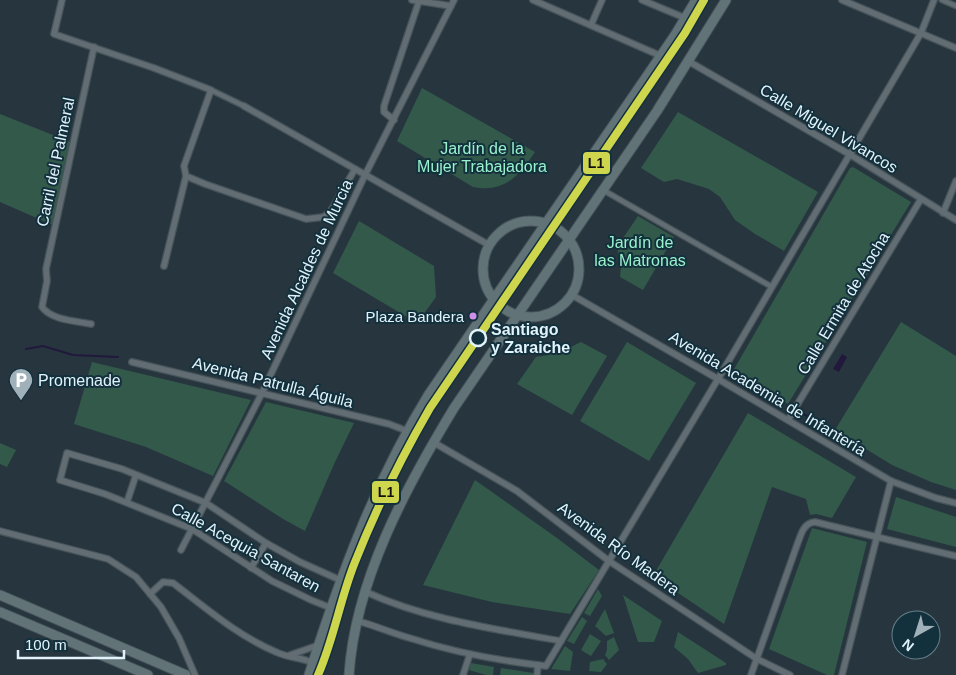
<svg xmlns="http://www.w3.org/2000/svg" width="956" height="675" font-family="Helvetica,sans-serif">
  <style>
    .green { fill: #32594a }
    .water { fill: #22183c }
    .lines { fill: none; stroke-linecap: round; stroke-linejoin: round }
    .stream { stroke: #22183c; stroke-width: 2 }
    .pedestrian-casing { stroke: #47545a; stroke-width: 7 }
    .minor-casing { stroke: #47545a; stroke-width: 8 }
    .primary-casing { stroke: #47545a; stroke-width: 11 }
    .pedestrian { stroke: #626d73; stroke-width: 4.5 }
    .minor { stroke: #626d73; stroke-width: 5.5 }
    .primary { stroke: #627378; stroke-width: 9 }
    .tram-1-casing { stroke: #13303d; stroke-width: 11 }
    .tram-1 { stroke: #ced64d; stroke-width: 8 }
    .bus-dot { fill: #ce8fe9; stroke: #13303d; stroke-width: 2 }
    .stop-dot { fill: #13303d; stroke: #e2f3fb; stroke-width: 2.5 }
    .labels { text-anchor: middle; stroke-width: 4; stroke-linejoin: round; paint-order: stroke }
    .bus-label { font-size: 15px; fill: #e2f3fb; stroke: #13303d; text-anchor: end }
    .street-label { font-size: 16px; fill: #e2f3fb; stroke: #13303d }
    .park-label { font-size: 16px; fill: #99f2cb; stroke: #13303d }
    .stop-label { font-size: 16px; font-weight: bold; fill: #e2f3fb; stroke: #13303d; text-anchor: start }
    .poi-label { font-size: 16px; fill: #e2f3fb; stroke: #13303d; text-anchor: start }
    .line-badge { stroke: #13303d; stroke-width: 2 }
    .pale-badge-label { font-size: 14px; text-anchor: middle; font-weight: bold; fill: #111 }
  </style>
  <rect width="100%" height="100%" fill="#27363e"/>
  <g class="green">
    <path d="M422 88 535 152C519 176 504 193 473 187L397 141Z"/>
    <path d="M678 112 818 192 784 251 755 234 735 220 720 197 709 189 677 179 664 182 641 168Z"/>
    <path d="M0 114 73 143 55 226 0 202Z"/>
    <path d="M853 167 911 202 788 404 733 371 850 168Z"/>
    <path d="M638 216 674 237 643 290 620 277 621 267 617 247Z"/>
    <path d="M359 221 434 266 436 297 417 323 333 273Z"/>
    <path d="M901 322 956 356V490L931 482 892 465 835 430Z"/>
    <path d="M581 342 607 356 572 415 517 384 536 357C553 355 566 350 581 342Z"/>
    <path d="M627 342 696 383 649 461 580 421Z"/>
    <path d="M92 362 251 400 213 476 146 447 74 424Z"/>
    <path d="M266 402 354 423 335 462 305 531 283 519 224 481Z"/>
    <path d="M748 413 856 477 832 518 816 514 810 515 806 499 772 487 724 624 653 576Z"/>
    <path d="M0 443 16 450 7 467 0 464Z"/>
    <path d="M475 480 557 538 599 570 570 614 492 602 423 585Z"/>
    <path d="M896 497 956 517V547L887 529Z"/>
    <path d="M812 528 867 542 834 675H827L769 649Z"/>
    <path d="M598 589 602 596 590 616 584 613Z"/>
    <path d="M623 595 662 621 654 642H638Z"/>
    <path d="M605 609 614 633 606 636 595 626Z"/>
    <path d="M582 617 587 621 574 644 567 641Z"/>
    <path d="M678 632 726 663V665L698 673 688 659 674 647Z"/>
    <path d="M590 634 601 641 591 656 581 650Z"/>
    <path d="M614 637 619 650 609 660 605 655 607 650V641Z"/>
    <path d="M565 646 573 652 570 671 551 669Z"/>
    <path d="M603 659 607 664 601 672 589 671 590 662Z"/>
    <path d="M471 663 494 667 493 675H486L469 670Z"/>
    <path d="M501 668 533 673V675H500Z"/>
  </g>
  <path class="water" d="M842 354 847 357 839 372 833 369Z"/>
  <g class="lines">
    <g class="stream">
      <path d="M26 349 43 346 73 355 118 357"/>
      <path d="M796 411 824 423"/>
    </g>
    <g class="pedestrian-casing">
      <g id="pedestrian">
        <path d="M942 0 956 6"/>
        <path d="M211 90 244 106"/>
        <path d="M603 190 772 287"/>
      </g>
    </g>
    <g class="minor-casing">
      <g id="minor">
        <path d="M62 0 54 34 154 68 211 90 184 166 186 176 205 184 306 219 324 217 332 209 355 169"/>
        <path d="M533 0 661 56"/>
        <path d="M642 0 685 18"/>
        <path d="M842 0 956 48"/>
        <path d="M419 1 451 6"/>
        <path d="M591 25 602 0"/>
        <path d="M688 61 849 154 956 220"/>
        <path d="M244 106 489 245"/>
        <path d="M394 120 384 112V106L419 1 412 0"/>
        <path d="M943 213 956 181"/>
        <path d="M164 266 186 176"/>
        <path d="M572 295 718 379 891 481 936 498 956 503"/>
        <path d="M91 324C76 321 51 320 42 307L47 281 46 269 94 47"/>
        <path d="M132 362 389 424 407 431"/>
        <path d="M788 420 921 199"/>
        <path d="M433 442 517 491 609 561 757 659 790 675"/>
        <path d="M127 502 136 475"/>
        <path d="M0 531 108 559 136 577 161 607 179 638 195 675"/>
        <path d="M181 550 262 393 365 175 454 0"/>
        <path d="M251 568 266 543"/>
        <path d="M366 592C427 620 496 629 561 641"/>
        <path d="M150 594 163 582 173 583C206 608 238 636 276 652 288 658 301 657 313 663"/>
        <path d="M331 608 311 600 272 581 192 529 105 494 60 480 67 453 122 469 206 503 266 543 300 562 340 580"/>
        <path d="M358 621C376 626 394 634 413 639 456 653 502 661 546 666L718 379 921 33 934 0"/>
        <path d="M290 655 319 645"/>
        <path d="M463 675 470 654"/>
        <path d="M537 675 538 665"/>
        <path d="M751 675 797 545C801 535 803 523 815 522L956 556"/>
        <path d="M842 675 891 481"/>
      </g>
    </g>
    <g class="primary-casing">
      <g id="primary">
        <circle cx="531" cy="269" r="48"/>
        <path d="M0 595 186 675"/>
        <path d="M0 612 148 675"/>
        <path d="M309 675C340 576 375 482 429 394L675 35 696 0"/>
        <path d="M349 675C355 581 406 487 454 408L657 111 726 0"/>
      </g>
    </g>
    <use href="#pedestrian" class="pedestrian"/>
    <use href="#minor" class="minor"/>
    <use href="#primary" class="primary"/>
    <g class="tram-1-casing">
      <path id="tram-1" d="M318 675C334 639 340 599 355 562 376 509 401 458 430 408L685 33 704 0"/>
    </g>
    <use href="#tram-1" class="tram-1"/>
  </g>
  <defs>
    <g id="parking-pin" transform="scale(1.25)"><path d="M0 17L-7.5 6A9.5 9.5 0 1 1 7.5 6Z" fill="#a1b1b9" stroke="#13303d"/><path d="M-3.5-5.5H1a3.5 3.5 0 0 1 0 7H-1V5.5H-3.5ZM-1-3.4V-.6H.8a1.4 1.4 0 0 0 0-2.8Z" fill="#fff"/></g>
  </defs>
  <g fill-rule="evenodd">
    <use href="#parking-pin" x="21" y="380"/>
  </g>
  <circle class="bus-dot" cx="473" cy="316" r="4.5"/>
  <circle class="stop-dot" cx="478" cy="338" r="8"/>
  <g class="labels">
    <g class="bus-label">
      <text x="464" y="322">Plaza Bandera</text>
    </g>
    <g class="street-label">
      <text transform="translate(829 128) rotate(31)" y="6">Calle Miguel Vivancos</text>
      <text transform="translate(55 162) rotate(-78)" y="6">Carril del Palmeral</text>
      <text transform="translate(306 269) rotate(-65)" y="6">Avenida Alcaldes de Murcia</text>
      <text transform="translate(843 303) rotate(-59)" y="6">Calle Ermita de Atocha</text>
      <text transform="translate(273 382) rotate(14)" y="6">Avenida Patrulla Águila</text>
      <text transform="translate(768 393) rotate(31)" y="6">Avenida Academia de Infantería</text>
      <text transform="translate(246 547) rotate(29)" y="6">Calle Acequia Santaren</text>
      <text transform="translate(619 548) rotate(36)" y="6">Avenida Río Madera</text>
    </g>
    <g class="park-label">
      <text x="482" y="154">Jardín de la<tspan x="482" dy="18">Mujer Trabajadora</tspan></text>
      <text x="640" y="248">Jardín de<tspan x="640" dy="18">las Matronas</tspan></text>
    </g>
    <g class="stop-label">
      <text x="491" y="335">Santiago<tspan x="491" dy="18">y Zaraiche</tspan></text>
    </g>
    <g class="poi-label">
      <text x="38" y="386">Promenade</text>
    </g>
  </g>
  <g class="line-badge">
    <rect x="582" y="151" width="29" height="24" rx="5" fill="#ced64d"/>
    <rect x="371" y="480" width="29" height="24" rx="5" fill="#ced64d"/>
  </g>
  <g class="pale-badge-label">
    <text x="596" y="168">L1</text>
    <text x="386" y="497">L1</text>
  </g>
  <g transform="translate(916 635) rotate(219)"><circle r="24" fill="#13303d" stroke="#667e89"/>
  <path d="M0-4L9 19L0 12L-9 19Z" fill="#a1b1b9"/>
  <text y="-8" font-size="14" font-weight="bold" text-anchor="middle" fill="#e2f3fb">N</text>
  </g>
  <path d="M18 650v8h106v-8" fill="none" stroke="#e2f3fb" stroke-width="2.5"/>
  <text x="25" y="650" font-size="15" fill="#e2f3fb" stroke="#13303d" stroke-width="4" paint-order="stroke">100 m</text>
</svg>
